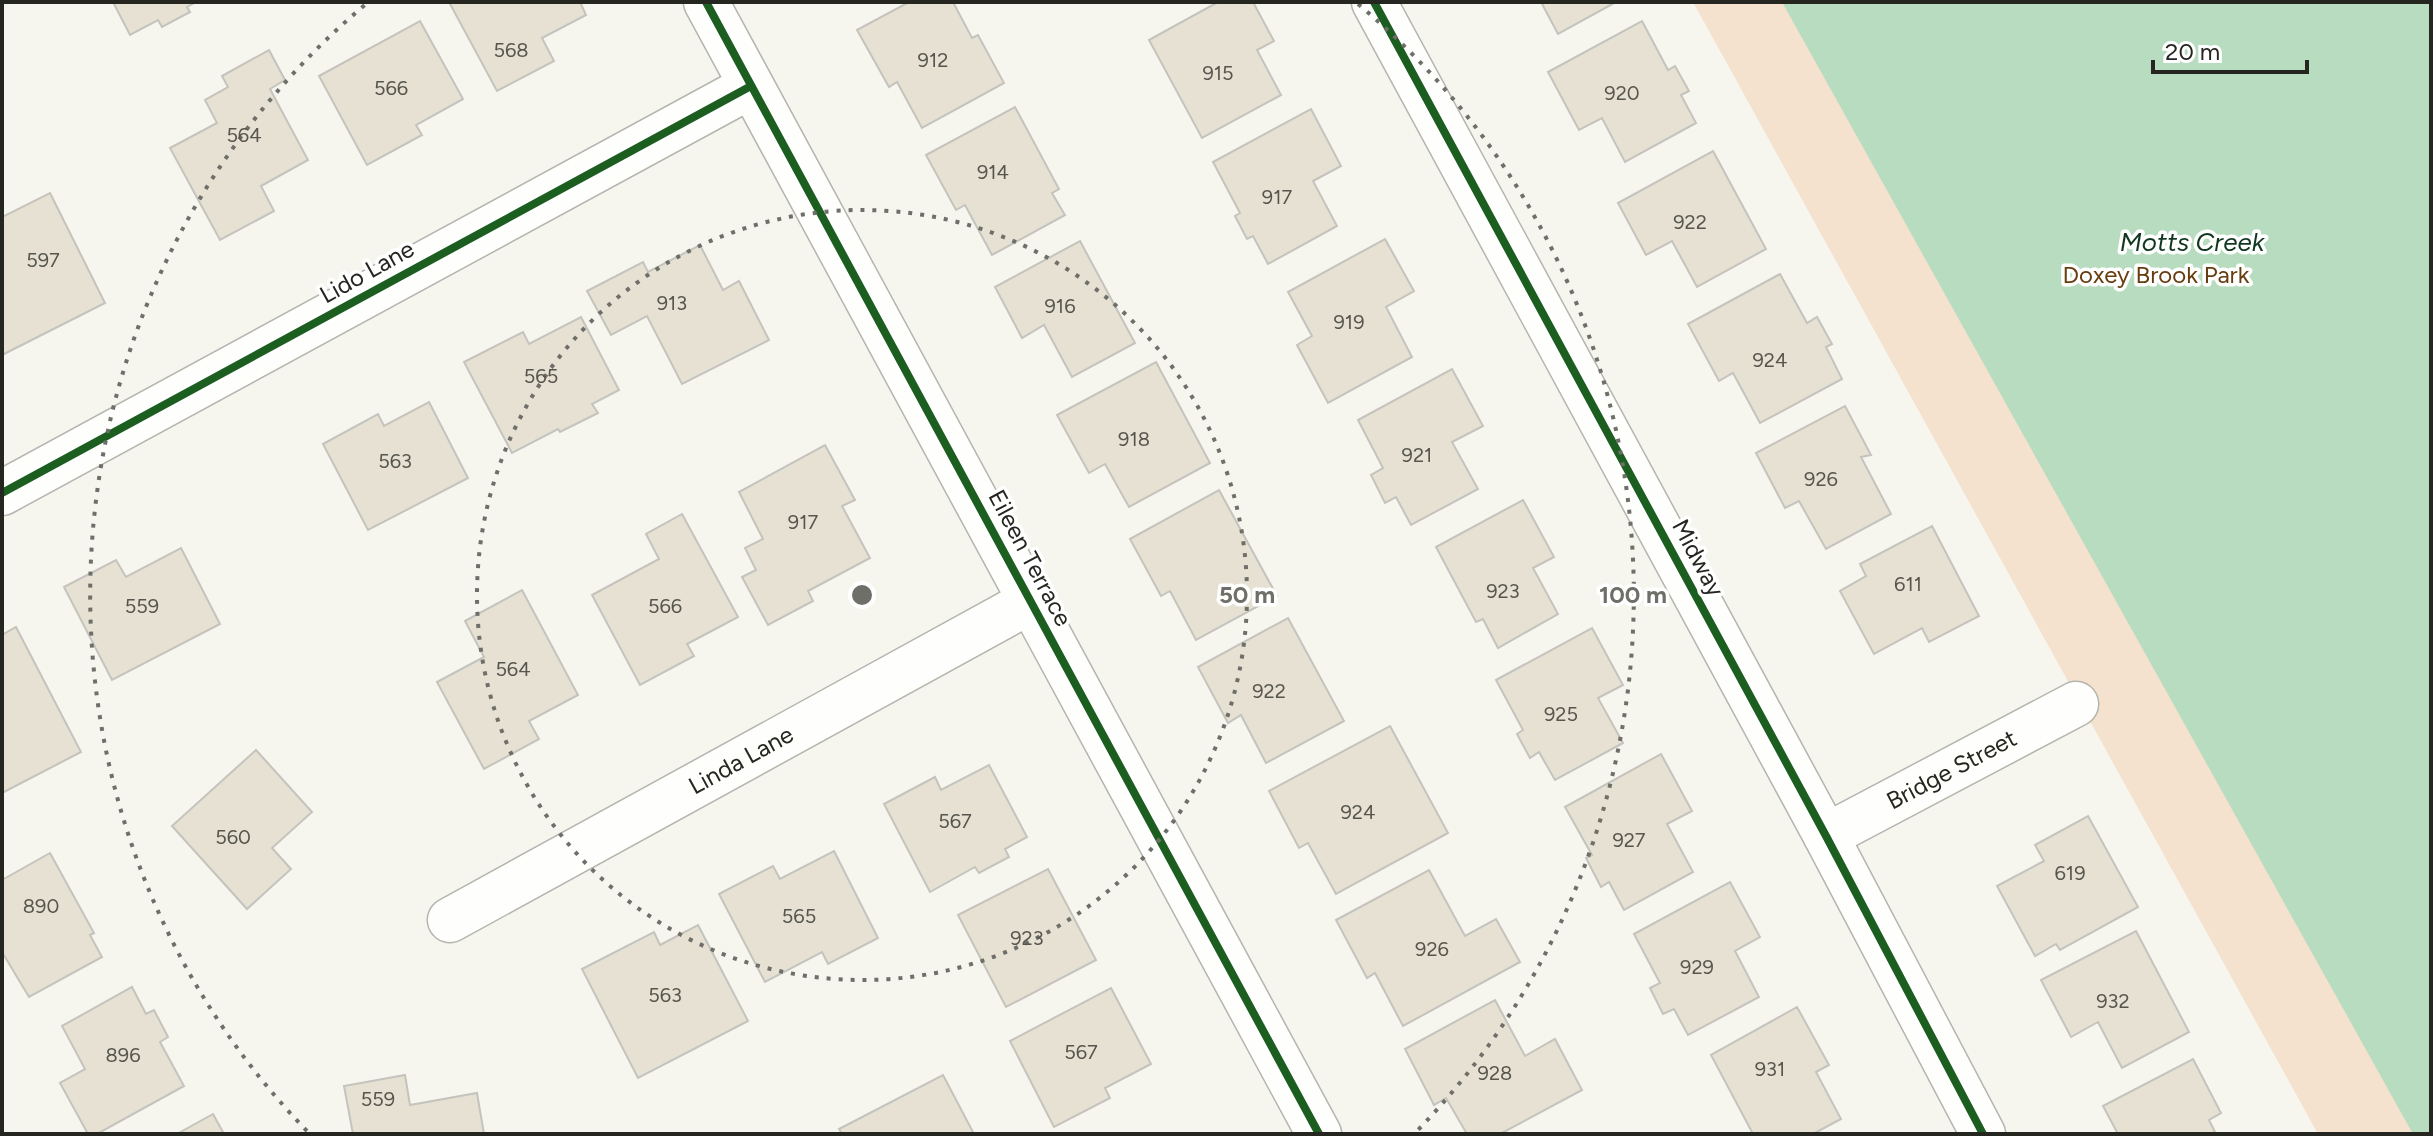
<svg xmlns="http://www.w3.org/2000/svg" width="2433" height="1136" font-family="Figtree,sans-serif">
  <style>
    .green { fill: #f4e1ce }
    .water { fill: #b8dcc0 }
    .building { fill: #e6e1d3; stroke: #c4c3bd; stroke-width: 2 }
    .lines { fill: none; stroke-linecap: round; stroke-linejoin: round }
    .minor-casing { stroke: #b5b5af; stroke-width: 47 }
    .minor { stroke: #fefefc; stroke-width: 44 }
    .cycleway-casing { stroke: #fff; stroke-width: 13 }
    .cycleway { stroke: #1b5e20; stroke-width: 8 }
    .ring { fill: none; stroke: #6f6f69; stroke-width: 4; stroke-dasharray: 4 8 }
    .labels { text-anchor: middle; stroke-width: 7; stroke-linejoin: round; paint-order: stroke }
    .number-label { font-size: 20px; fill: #57564e }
    .street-label { font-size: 24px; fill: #262621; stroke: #fff }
    .park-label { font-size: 24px; fill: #673c0e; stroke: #fff }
    .water-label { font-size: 26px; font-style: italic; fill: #103820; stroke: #fff }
    .centre { fill: #6f6f69; stroke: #fff; stroke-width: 4 }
    .ring-label { font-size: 24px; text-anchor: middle; font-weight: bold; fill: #6f6f69; stroke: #fff; stroke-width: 7; stroke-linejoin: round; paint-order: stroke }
  </style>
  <rect width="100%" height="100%" fill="#f6f6ee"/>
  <path class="green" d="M1693 2H2431V1134H2318Z"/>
  <path class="water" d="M1782 2H2431V1134H2413Z"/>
  <g class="building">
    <path d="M113 2H196L187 7 190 12 162 27 158 20 130 35Z"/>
    <path d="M449 2H580L586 15 542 38 554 61 497 91Z"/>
    <path d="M909 2H953L972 38 978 35 1004 83 922 128 897 82 889 87 857 30Z"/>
    <path d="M1218 2H1253L1274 41 1257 50 1281 95 1202 138 1149 40Z"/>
    <path d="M1541 2H1616L1558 34Z"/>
    <path d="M420 21 463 99 416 125 422 135 367 165 319 76Z"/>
    <path d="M1642 21 1668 70 1675 66 1689 91 1681 95 1696 123 1625 162 1602 118 1579 130 1548 72Z"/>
    <path d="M269 50 285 80 270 89 308 160 261 186 274 211 220 240 170 148 217 123 205 100 228 87 222 76Z"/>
    <path d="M1015 107 1059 189 1052 193 1065 215 992 255 965 205 956 210 926 155Z"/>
    <path d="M1311 109 1341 166 1313 181 1337 226 1268 264 1253 236 1247 239 1235 216 1240 213 1213 162Z"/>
    <path d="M1713 151 1766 249 1697 287 1672 241 1646 255 1618 203Z"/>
    <path d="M50 193 105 303 2 355V217Z"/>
    <path d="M1385 239 1414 291 1386 307 1412 357 1328 403 1297 345 1312 336 1288 292Z"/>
    <path d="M1080 241 1135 343 1072 377 1044 325 1022 338 995 287Z"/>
    <path d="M700 245 723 290 739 281 769 340 682 384 647 316 611 335 587 291 643 262 648 272Z"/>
    <path d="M1780 274 1807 323 1817 317 1832 344 1826 347 1842 379 1760 423 1733 373 1719 381 1688 324Z"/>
    <path d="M581 317 619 390 592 404 598 413 560 432 558 429 512 453 464 362 523 332 529 344Z"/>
    <path d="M1156 362 1210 463 1129 507 1105 464 1089 473 1057 415Z"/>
    <path d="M1452 369 1483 426 1452 442 1478 489 1411 525 1396 497 1385 503 1371 475 1383 468 1358 420Z"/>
    <path d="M429 402 468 478 368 530 323 444 378 414 384 426Z"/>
    <path d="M1845 406 1871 455 1861 457 1891 514 1826 549 1799 501 1785 508 1756 453Z"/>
    <path d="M825 445 855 500 842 506 870 558 808 591 813 601 768 625 742 577 756 570 745 548 763 539 739 492Z"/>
    <path d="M1219 490 1277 596 1196 640 1170 591 1161 596 1130 539Z"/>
    <path d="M1523 500 1554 557 1533 568 1558 614 1498 648 1483 619 1476 622 1436 547Z"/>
    <path d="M682 514 738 617 687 644 694 656 640 685 592 595 659 559 646 534Z"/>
    <path d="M1932 526 1979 616 1929 642 1922 628 1874 654 1840 591 1866 576 1860 564Z"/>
    <path d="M181 548 220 624 112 680 64 587 116 560 126 577Z"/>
    <path d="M522 590 578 695 529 721 539 739 484 769 437 682 484 657 465 621Z"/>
    <path d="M1288 618 1344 721 1266 763 1241 715 1228 723 1198 667Z"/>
    <path d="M16 627 81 752 2 793V635Z"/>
    <path d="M1592 628 1623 685 1598 698 1623 743 1555 780 1539 752 1530 758 1517 734 1523 730 1496 680Z"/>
    <path d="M1390 726 1448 833 1336 894 1308 843 1299 848 1269 791Z"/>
    <path d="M256 750 312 812 272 848 291 869 247 909 172 826Z"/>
    <path d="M1661 754 1692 811 1667 824 1693 872 1624 910 1609 882 1601 887 1586 858 1592 855 1565 807Z"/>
    <path d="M989 765 1027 837 1005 849 1009 857 979 873 975 867 930 892 884 804 935 777 941 790Z"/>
    <path d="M2088 816 2138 907 2060 950 2056 944 2035 956 1997 886 2044 861 2035 845Z"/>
    <path d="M834 851 878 938 828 964 822 952 765 982 719 894 773 866 780 879Z"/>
    <path d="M50 853 94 933 90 935 102 957 29 997 2 952V880Z"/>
    <path d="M1048 869 1096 960 1006 1007 958 915Z"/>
    <path d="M1429 870 1465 936 1496 919 1520 962 1403 1026 1375 973 1367 978 1336 920Z"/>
    <path d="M1730 882 1760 937 1735 951 1759 997 1688 1035 1674 1009 1663 1014 1650 988 1660 983 1634 934Z"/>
    <path d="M698 925 748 1021 638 1078 582 969 654 932 660 945Z"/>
    <path d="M2136 931 2189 1032 2122 1068 2098 1022 2071 1037 2041 980Z"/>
    <path d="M132 987 146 1014 154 1010 168 1037 160 1042 184 1086 97 1134H88L60 1083 85 1069 62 1026Z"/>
    <path d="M1111 988 1151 1064 1105 1088 1110 1098 1054 1127 1010 1041Z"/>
    <path d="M1495 1000 1525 1056 1555 1039 1582 1090 1500 1134H1467L1446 1098 1434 1105 1405 1049Z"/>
    <path d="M1797 1007 1829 1065 1816 1072 1841 1119 1813 1134H1753L1711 1055Z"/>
    <path d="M2193 1059 2221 1113 2209 1120 2216 1134H2118L2103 1106Z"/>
    <path d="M405 1075 410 1105 477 1093 484 1134H353L344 1086Z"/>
    <path d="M943 1075 974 1134H842L839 1129Z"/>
    <path d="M213 1114 224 1134H177Z"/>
  </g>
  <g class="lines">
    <g class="minor-casing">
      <g id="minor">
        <path d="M706 2 1319 1134"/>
        <path d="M1374 2 1826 836 1983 1134"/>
        <path d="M2 493 751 86"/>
        <path id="s1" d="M1826 836 2076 704"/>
        <path id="s2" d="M450 920 1031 601"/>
      </g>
    </g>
    <use href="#minor" class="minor"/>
    <g class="cycleway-casing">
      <g id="cycleway">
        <path d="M706 2 1319 1134"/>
        <path d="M1374 2 1826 836 1983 1134"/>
        <path d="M2 493 751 86"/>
      </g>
    </g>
    <use href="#cycleway" class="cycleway"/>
  </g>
  <g class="ring">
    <circle cx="862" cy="595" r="385"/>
    <path d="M307 1131A771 771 0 0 1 366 4M1358 4A771 771 0 0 1 1417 1131"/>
  </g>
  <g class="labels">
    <g class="number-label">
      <text x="511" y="57">568</text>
      <text x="933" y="67">912</text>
      <text x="1218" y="80">915</text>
      <text x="391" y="95">566</text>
      <text x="1622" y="100">920</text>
      <text x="244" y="142">564</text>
      <text x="993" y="179">914</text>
      <text x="1277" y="204">917</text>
      <text x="1690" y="229">922</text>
      <text x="43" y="267">597</text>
      <text x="672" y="310">913</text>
      <text x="1060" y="313">916</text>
      <text x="1349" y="329">919</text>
      <text x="1770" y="367">924</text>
      <text x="541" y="383">565</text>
      <text x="1134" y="446">918</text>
      <text x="1417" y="462">921</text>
      <text x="395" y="468">563</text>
      <text x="1821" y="486">926</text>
      <text x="803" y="529">917</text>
      <text x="1908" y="591">611</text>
      <text x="1503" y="598">923</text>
      <text x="142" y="613">559</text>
      <text x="665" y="613">566</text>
      <text x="513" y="676">564</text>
      <text x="1269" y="698">922</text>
      <text x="1561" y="721">925</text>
      <text x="1358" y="819">924</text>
      <text x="955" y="828">567</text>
      <text x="233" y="844">560</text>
      <text x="1629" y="847">927</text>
      <text x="2070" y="880">619</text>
      <text x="41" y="913">890</text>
      <text x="799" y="923">565</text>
      <text x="1027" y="945">923</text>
      <text x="1432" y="956">926</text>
      <text x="1697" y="974">929</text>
      <text x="665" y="1002">563</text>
      <text x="2113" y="1008">932</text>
      <text x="1081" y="1059">567</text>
      <text x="123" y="1062">896</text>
      <text x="1770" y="1076">931</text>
      <text x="1495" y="1080">928</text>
      <text x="378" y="1106">559</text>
    </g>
    <g class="street-label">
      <text transform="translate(367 272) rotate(-29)" y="8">Lido Lane</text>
      <text transform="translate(1030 558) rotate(62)" y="8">Eileen Terrace</text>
      <text transform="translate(1698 558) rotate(62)" y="8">Midway</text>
      <text dy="8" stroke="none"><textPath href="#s2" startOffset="332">Linda Lane</textPath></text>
      <text dy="8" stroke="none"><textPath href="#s1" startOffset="142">Bridge Street</textPath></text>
    </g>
    <g class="park-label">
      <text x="2156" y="283">Doxey Brook Park</text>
    </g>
    <g class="water-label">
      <text x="2192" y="251">Motts Creek</text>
    </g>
  </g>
  <circle cx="862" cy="595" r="12" class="centre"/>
  <g class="ring-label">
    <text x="1247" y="603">50 m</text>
    <text x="1633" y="603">100 m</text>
  </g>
  <rect width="2433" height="1136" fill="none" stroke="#262621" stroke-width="8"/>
  <path d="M2153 60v12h154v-12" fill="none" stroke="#262621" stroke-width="4"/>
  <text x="2165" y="60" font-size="24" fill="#262621" stroke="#ffffff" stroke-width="6" paint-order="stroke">20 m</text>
</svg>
